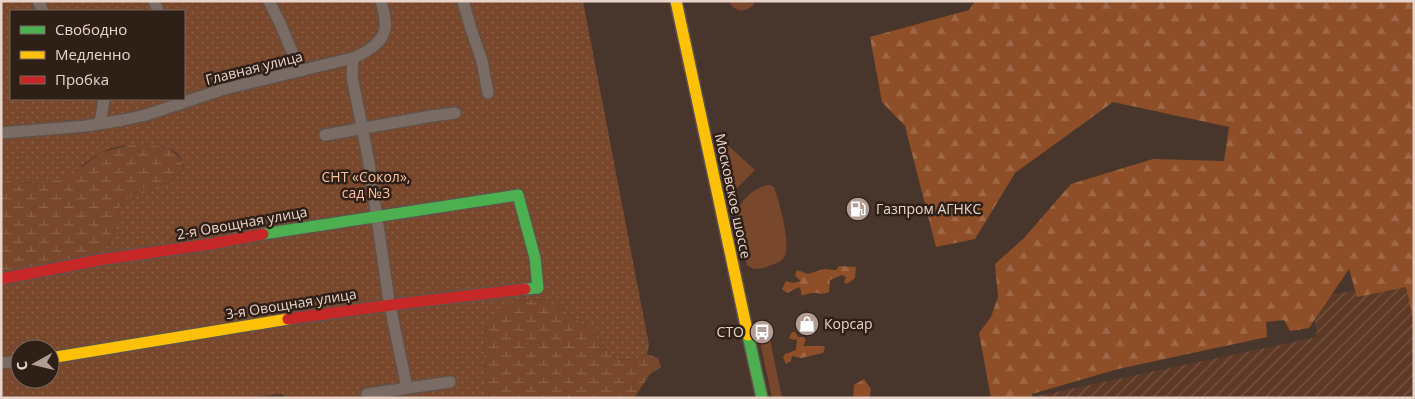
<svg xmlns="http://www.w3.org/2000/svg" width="1415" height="399" font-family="'Open Sans',sans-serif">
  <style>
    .industrial { fill: url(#industrial-furrows) }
    .grass { fill: #78472c }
    .forest { fill: url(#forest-firs) }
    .wetland { fill: url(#wetland-marsh) }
    .park { fill: url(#park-dots); fill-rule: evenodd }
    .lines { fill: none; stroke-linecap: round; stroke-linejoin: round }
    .street-casing { stroke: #615249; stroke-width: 14 }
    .fast-casing { stroke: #615249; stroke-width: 14 }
    .slow-casing { stroke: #615249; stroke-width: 14 }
    .jam-casing { stroke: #615249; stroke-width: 14 }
    .street { stroke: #7a6c65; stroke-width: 11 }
    .fast { stroke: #4caf50; stroke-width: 11 }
    .slow { stroke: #ffc107; stroke-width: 11 }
    .jam { stroke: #c62828; stroke-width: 11 }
    .labels { text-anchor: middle; stroke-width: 5; stroke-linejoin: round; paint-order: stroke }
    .street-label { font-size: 14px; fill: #e9d4ca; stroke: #2e1f17 }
    .park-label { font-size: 14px; fill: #ffc1a0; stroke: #2e1f17 }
    .poi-label { font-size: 14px; fill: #e9d4ca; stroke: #2e1f17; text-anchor: start }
  </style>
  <defs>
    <pattern id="industrial-furrows" width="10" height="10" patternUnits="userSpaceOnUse" patternTransform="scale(1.25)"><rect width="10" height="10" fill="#5e3a26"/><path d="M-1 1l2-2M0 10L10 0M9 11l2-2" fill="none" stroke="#755644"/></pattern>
    <pattern id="forest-firs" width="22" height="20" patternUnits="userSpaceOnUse" patternTransform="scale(1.25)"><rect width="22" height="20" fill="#8e4e27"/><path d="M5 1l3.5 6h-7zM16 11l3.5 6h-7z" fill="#9e6745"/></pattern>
    <pattern id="wetland-marsh" width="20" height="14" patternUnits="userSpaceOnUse" patternTransform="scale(1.25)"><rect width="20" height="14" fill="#78472c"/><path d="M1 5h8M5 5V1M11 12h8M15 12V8" fill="none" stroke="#8b6149"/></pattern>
    <pattern id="park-dots" width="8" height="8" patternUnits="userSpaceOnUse" patternTransform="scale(1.25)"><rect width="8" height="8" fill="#78472c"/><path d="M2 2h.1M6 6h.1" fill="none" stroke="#8b6149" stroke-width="1.8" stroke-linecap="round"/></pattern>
  </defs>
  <rect width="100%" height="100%" fill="#48362c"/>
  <path class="industrial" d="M1414 280V398H1037V396L1317 337 1312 298Z"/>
  <g class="grass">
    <path d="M729 1H754V4C747 13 734 13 729 1Z"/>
    <path d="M723 141 755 170 733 192Z"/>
    <path d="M770 185 774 187C779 201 793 248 783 259 779 263 773 264 769 266 761 269 754 271 747 265L737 213C741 199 756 186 770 185Z"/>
    <path d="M764 324 768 329 782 398H772L757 328 758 325Z"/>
  </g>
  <g class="forest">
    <path d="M975 1H1414V321L1406 287 1357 297 1349 269 1309 328 1290 331 1284 320 1266 322 1267 337 1118 369 1032 394V398H991L979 333 991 317 998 297 995 264 1024 238 1071 184 1153 159 1224 161 1229 127 1113 102 1015 173 975 239 936 247 905 126 882 102 870 37 969 10Z"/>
    <path d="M839 266 856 267 855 278 847 284 844 282 846 277 842 275 830 280 829 292C821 295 820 293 813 293 808 293 806 296 801 295V291L799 287 787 293 782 289 786 281 793 283 801 281 795 276 797 270 808 274 824 269 836 270Z"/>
    <path d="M792 332H795L798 337H803L806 340 803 346H824L825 348 823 353 801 358 792 356 791 361 786 364 783 357 785 354 796 350 797 339 794 340 789 338Z"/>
    <path d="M864 379 871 389 869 397 853 398 854 385Z"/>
  </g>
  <g class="wetland">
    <path d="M137 143C158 147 179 144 184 170L170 182 139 190 120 206 114 233 107 247 60 269 1 276V180L32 183 83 166 102 152Z"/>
    <path d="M548 299 590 329 616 359 635 360 647 354 658 358 661 367 650 374 634 398H489L484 362 485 324 515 301Z"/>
  </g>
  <path class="park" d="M1 1H583L649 345 647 354 635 360 616 359 590 329 548 299 515 301 485 325 484 362 489 398H288L281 394 244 398H1V276L60 269 107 247 114 233 120 206 139 190 170 182 184 170C183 161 179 152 170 149 151 142 119 143 102 152 88 159 77 172 63 178 44 186 21 182 1 180ZM11 11H184V99H11ZM20 349H50V379H20Z"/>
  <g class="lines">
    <g class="street-casing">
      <g id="street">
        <path d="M38 1 43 11"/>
        <path d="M154 1 158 11"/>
        <path d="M269 1 280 23 300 71"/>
        <path d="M463 1 471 29 482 61 488 93"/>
        <path d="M353 58 352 76 369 163 389 301 407 388"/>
        <path d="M100 123 104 99"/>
        <path d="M1 133 86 126 123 120 146 115 224 89 353 58C365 53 382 44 385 29 387 21 383 10 381 1"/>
        <path d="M325 135 432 116 455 113"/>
        <path d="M1 363 20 361"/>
        <path d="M367 394 450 382"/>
      </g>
    </g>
    <g class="fast-casing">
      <g id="fast">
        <path d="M263 234 518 195 535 258 538 288 525 289"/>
        <path d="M748 335 762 398"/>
      </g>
    </g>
    <g class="slow-casing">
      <g id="slow">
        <path d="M676 1 748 335"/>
        <path d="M50 358 288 319"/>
      </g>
    </g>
    <g class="jam-casing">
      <g id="jam">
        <path d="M1 279 99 260 211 244 263 234"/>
        <path d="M288 319 406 303 525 289"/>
      </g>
    </g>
    <use href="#street" class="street"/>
    <use href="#fast" class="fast"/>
    <use href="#slow" class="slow"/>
    <use href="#jam" class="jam"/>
  </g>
  <defs>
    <g id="fuel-disc" transform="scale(1.25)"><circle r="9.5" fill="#b19d93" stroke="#2e1f17"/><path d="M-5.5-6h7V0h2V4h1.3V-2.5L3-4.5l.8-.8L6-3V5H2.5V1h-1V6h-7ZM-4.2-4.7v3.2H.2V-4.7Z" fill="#fff"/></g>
    <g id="shop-disc" transform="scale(1.25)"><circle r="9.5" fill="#b19d93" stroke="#2e1f17"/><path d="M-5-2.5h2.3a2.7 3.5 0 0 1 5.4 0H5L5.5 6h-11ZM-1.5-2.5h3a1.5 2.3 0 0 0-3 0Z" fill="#fff"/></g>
    <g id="bus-disc" transform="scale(1.25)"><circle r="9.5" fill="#b19d93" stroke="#2e1f17"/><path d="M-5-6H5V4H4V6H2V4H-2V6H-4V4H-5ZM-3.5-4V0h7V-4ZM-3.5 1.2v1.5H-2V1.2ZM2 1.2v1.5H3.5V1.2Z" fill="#fff"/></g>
  </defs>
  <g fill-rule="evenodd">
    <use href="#fuel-disc" x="858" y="209"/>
    <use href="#shop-disc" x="807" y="324"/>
    <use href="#bus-disc" x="762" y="332"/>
  </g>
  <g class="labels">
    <g class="street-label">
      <text transform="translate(254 68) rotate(-14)" y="5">Главная улица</text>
      <text transform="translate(733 196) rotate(78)" y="5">Московское шоссе</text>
      <text transform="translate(242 223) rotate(-10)" y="5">2-я Овощная улица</text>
      <text transform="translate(291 304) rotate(-9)" y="5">3-я Овощная улица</text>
    </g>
    <g class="park-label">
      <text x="366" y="182">СНТ «Сокол»,<tspan x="366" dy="16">сад №3</tspan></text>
    </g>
    <g class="poi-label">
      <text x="876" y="214">Газпром АГНКС</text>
      <text x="824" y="329">Корсар</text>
      <text x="744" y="337" text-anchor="end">СТО</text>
    </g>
  </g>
  <rect width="1415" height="399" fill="none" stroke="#e9d4ca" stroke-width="5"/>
  <rect x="10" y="10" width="175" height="90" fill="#2e1f17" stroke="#79675f"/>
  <rect x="20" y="26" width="25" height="8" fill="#4caf50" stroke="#79675f"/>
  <text x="55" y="35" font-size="15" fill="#e9d4ca">Свободно</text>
  <rect x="20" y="51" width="25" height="8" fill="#ffc107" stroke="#79675f"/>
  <text x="55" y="60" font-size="15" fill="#e9d4ca">Медленно</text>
  <rect x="20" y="76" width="25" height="8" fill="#c62828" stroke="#79675f"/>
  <text x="55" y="85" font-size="15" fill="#e9d4ca">Пробка</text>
  <g transform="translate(35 364) rotate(262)"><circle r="24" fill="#2e1f17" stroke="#79675f"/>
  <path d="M0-4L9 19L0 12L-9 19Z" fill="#b19d93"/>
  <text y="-8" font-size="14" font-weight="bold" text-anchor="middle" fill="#e9d4ca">С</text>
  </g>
</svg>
